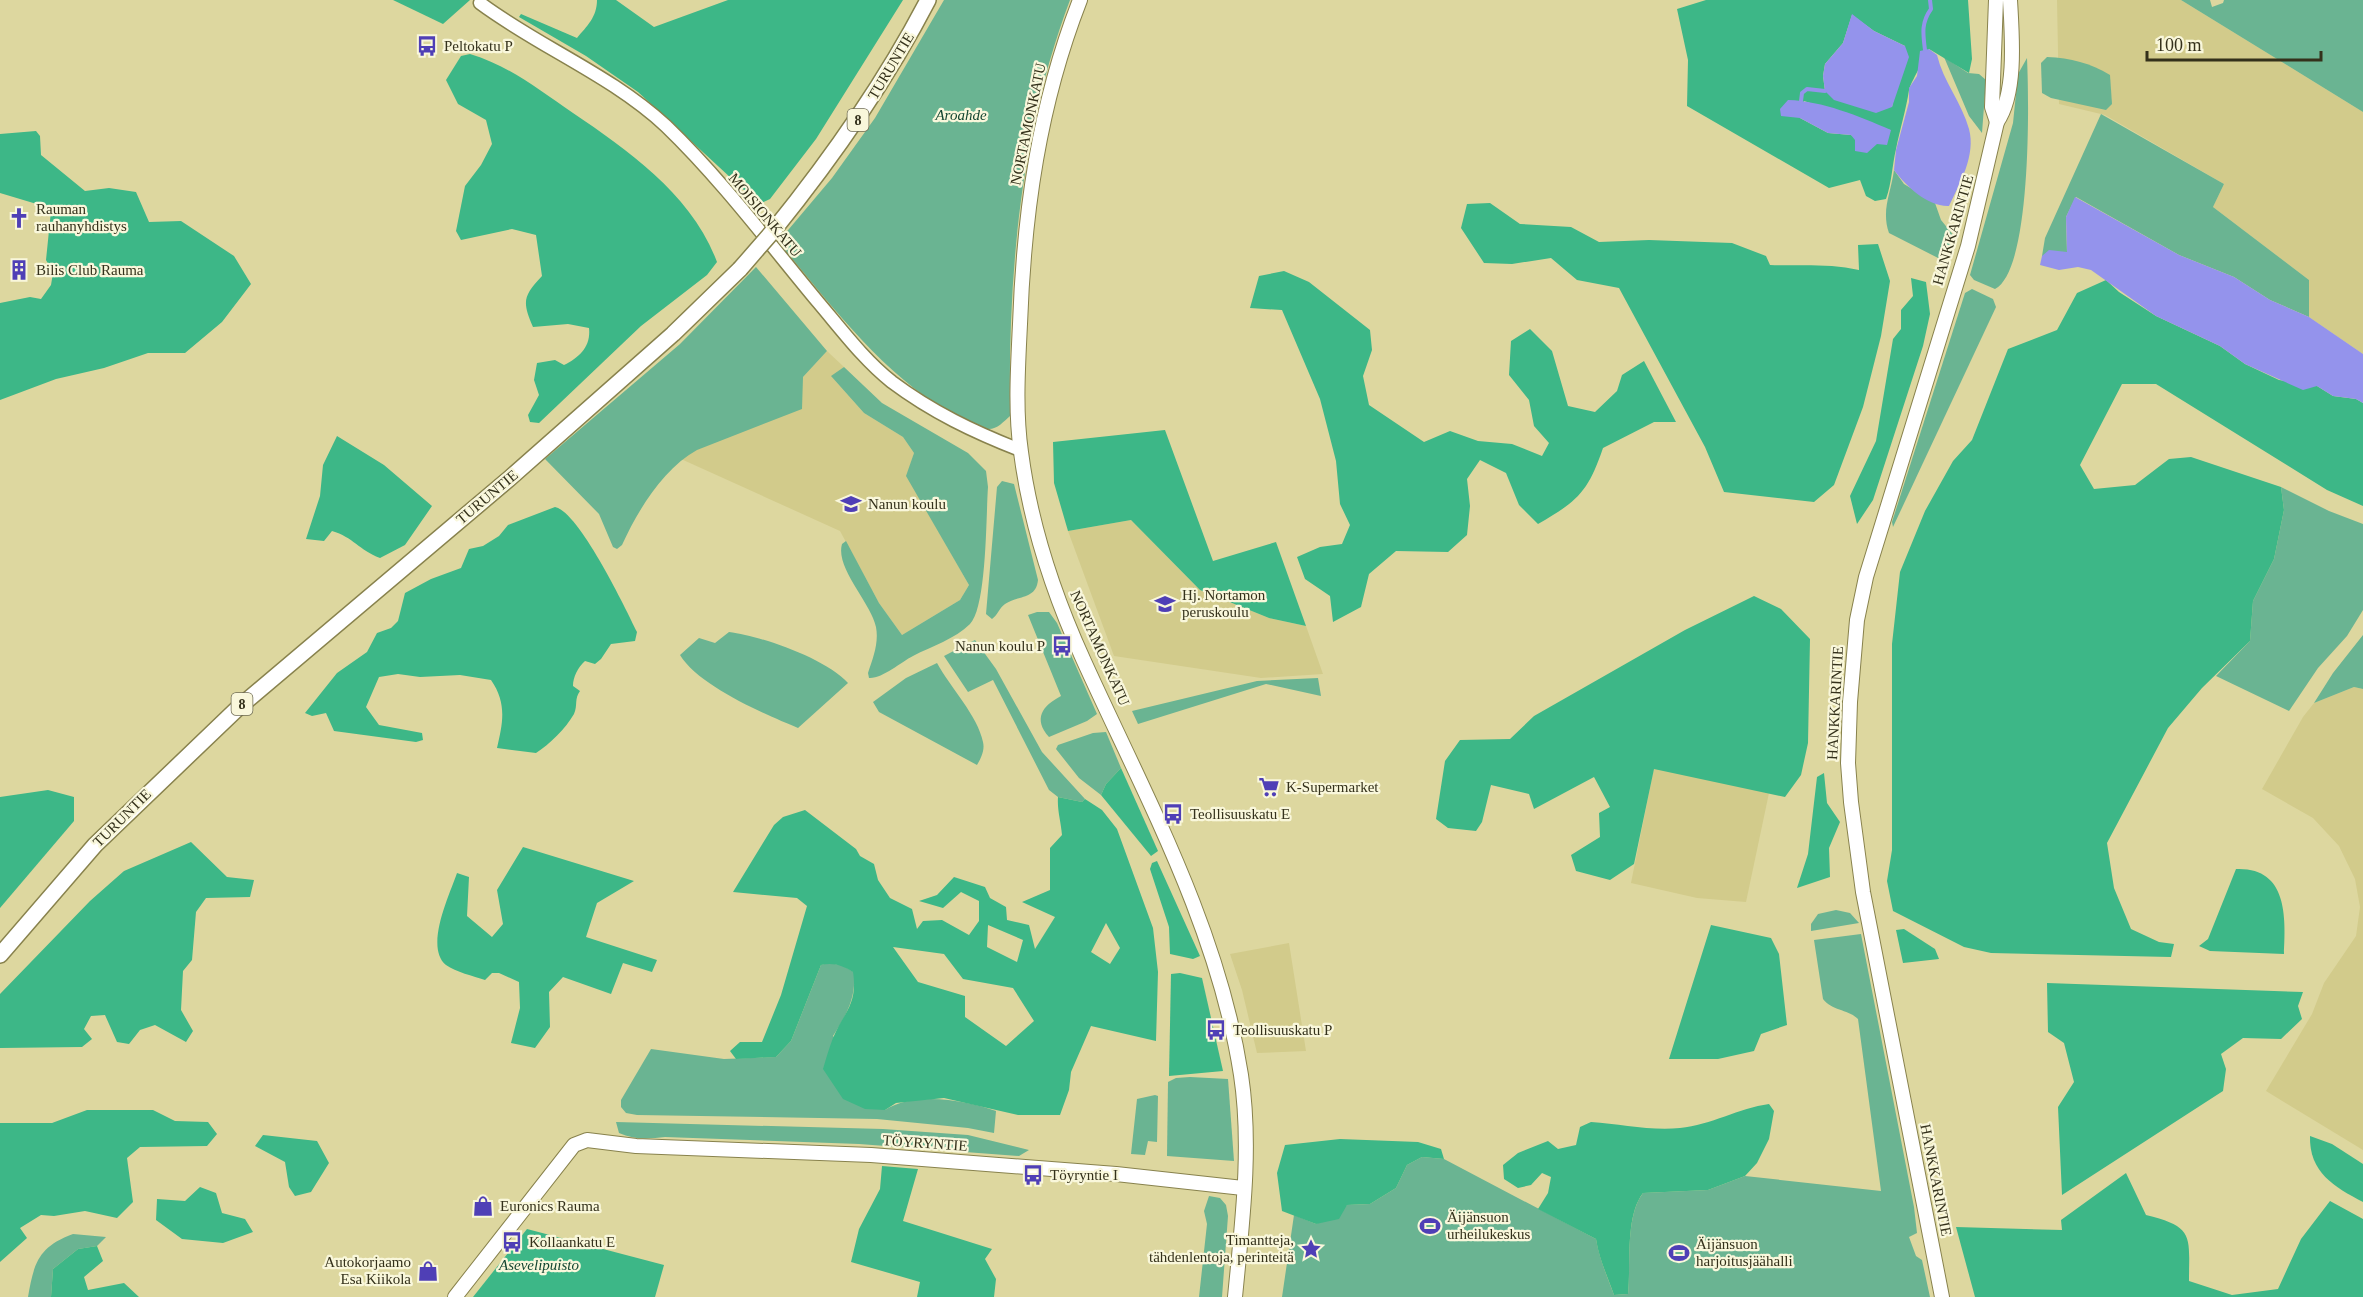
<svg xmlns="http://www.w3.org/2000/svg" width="2363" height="1297" font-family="Georgia,serif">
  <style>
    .built { fill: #d2cb8b }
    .green { fill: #6ab492 }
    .forest { fill: #3db787; fill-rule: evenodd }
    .water { fill: #9493ec }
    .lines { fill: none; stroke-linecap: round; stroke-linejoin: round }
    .stream { stroke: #9493ec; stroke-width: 4 }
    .tertiary-casing { stroke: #88824d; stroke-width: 15 }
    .secondary-casing { stroke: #88824d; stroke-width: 16 }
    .trunk-casing { stroke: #88824d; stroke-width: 18 }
    .tertiary { stroke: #fff; stroke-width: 12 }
    .secondary { stroke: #fff; stroke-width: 14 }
    .trunk { stroke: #fff; stroke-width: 15 }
    .trunk-bridge-casing { stroke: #88824d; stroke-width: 18; stroke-linecap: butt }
    .trunk-bridge { stroke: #fff; stroke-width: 15 }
    .labels { text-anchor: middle; stroke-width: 4.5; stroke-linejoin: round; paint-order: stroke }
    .shield { fill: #f9f7db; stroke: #6f6c55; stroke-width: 1.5 }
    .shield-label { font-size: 14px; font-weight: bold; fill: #34311b }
    .poi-label { font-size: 15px; fill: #34311b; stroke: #f9f7db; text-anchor: start }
    .street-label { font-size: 15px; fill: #34311b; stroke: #f9f7db }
    .park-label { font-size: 15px; font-style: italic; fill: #144632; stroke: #f9f7db }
  </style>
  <rect width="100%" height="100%" fill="#ddd79f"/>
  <g class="built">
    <path d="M2057 0H2181L2363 112V354L2309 317V280L2213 207 2224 184 2105 115 2059 104Z"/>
    <path d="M827 351 844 367 832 377 864 413 903 437 914 453 907 476 969 585 960 600 902 635 879 603 840 531 681 459 803 377Z"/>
    <path d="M1131 520 1200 590 1269 618 1306 626 1323 674 1261 678 1114 656 1068 531Z"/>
    <path d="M2354 687 2363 689V1150L2266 1091 2312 1014 2324 983 2356 936 2360 907 2355 879 2339 846 2313 818 2262 789 2303 717 2314 703Z"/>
    <path d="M1654 768 1769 793 1746 902 1697 898 1631 883Z"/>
    <path d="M1289 943 1306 1051 1257 1053 1242 990 1230 954Z"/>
  </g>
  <g class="green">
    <path d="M944 0H1070C1020 132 1008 275 1010 416 1003 422 997 430 987 429 974 427 960 418 949 412 879 371 830 303 778 242L832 178 875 118Z"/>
    <path d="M2181 0H2210L2212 7 2223 3 2224 0H2363V112Z"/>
    <path d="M1944 57 1968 73 1979 74 1986 80 1982 133 1969 116Z"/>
    <path d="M2047 57C2071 58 2090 63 2110 75L2112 104 2106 110 2051 98 2042 93 2041 63Z"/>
    <path d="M2027 58C2029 98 2032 270 1995 289L1974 280 1970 275 2013 123 2018 74Z"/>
    <path d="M2101 114 2224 184 2213 207 2309 280V317L2270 300 2234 277 2179 255 2076 197 2066 217 2067 253 2042 256 2045 238Z"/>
    <path d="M1894 170 1904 184 1935 203 1941 220 1954 236 1949 253 1942 260 1889 233C1881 210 1891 193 1894 170Z"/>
    <path d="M756 267 827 351 803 377 802 409 697 450C663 469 638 510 622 545L617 549 613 547 599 514 545 459 680 344Z"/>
    <path d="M1972 289 1993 299 1996 307 1893 527 1892 522 1965 293Z"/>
    <path d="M844 367 882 403 968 453 986 471 988 487C986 514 987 607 970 624 955 639 932 646 913 656 901 662 882 679 869 678L868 673C873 658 879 643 876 627 871 603 835 568 842 544L846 541 879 603 902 635 960 600 969 585 906 476 914 453 903 437 864 413 831 376Z"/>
    <path d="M1002 481 1014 484 1038 580C1036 600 1018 595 1005 604 999 608 998 615 992 619L986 614 997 487Z"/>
    <path d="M2281 487 2329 511 2363 524V610L2347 636 2318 668 2289 711 2216 676 2250 641 2253 601 2274 559 2284 510Z"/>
    <path d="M1037 612H1049L1057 623 1097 714 1087 721 1049 737C1033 719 1042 706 1061 696L1028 615Z"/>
    <path d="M729 632C761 636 825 658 848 683L798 728C764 714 699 686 680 655L699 638 715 643Z"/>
    <path d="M2363 635V689L2354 687 2314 703 2333 673Z"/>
    <path d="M975 640 996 669 1042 752 1085 799 1082 802 1058 797 1049 790 993 680 968 692 944 656Z"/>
    <path d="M937 663C950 687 978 716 983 742 985 750 981 758 977 765L879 712 873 702 906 678Z"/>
    <path d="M1318 678 1321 696 1266 684 1138 724 1132 711 1257 681Z"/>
    <path d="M1106 732 1121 768 1106 784 1101 795 1079 778 1056 749 1058 745 1093 733Z"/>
    <path d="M1836 910 1850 913 1859 923 1811 931V924L1818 914Z"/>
    <path d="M1861 934 1914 1207 1917 1233 1909 1237 1916 1256 1922 1260 1930 1297H1282L1294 1215 1316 1224 1347 1205 1370 1204 1396 1188 1407 1165 1422 1157 1444 1159 1596 1239C1599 1258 1607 1276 1614 1295L1628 1294C1631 1264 1625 1217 1643 1193L1708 1190 1745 1176 1881 1191 1858 1019C1848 1009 1832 1011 1823 999L1814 940Z"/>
    <path d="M828 963 841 965 854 972C856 998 847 1014 833 1036L885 1110C914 1091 966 1100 996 1111L994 1133 968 1128 877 1119 637 1115 626 1113 621 1107V1100L651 1049 724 1059 776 1057 791 1041 821 965Z"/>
    <path d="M1190 1077 1228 1079 1234 1161 1167 1156 1168 1082 1176 1078Z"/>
    <path d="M1155 1095 1158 1096 1157 1142 1148 1141 1145 1155 1131 1154 1137 1099Z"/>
    <path d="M616 1122 883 1129 968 1135 1029 1150 1019 1156 859 1144 665 1137C649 1139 634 1140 619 1133Z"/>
    <path d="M1209 1196 1220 1198 1226 1205 1228 1216 1222 1297H1199L1207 1224 1204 1211Z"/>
    <path d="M73 1234 106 1237 97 1246 78 1249 53 1269 51 1297H28C34 1263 38 1247 73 1234Z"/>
  </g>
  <g class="forest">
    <path d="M393 0H470L443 24Z"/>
    <path d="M597 0H616L654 27 728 0H903L816 139 770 199 759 204 638 92 586 56 519 17 521 14 577 38C587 26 597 17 597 0Z"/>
    <path d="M1706 0H1968L1972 59 1969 73 1929 49C1925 58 1910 84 1909 90 1906 110 1900 129 1896 149 1892 166 1892 182 1886 199L1875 201 1866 196 1860 180 1829 188 1687 106 1688 60 1677 9ZM1852 15 1874 31 1905 46 1892 107 1825 91 1823 76 1825 64 1843 43ZM1804 101 1890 130 1870 148 1851 135 1828 133 1800 118Z"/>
    <path d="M470 54C510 66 539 90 573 113 629 151 692 195 717 262L707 275 641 326 539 423 530 422 528 415 539 395 534 380 537 363 555 360 564 365C580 357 591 346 589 328L568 324 533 327C522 302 523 296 542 276L536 235 512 229 461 240 456 231 465 186 481 165 492 144 486 120 458 104 446 80 461 56Z"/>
    <path d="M36 131 40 136 41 155 85 191 109 188 136 192 149 222 181 221 234 256 251 284 222 322 185 353H148L104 368 56 379 0 400V303L30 297 41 299 51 285 53 273 46 260 51 211 40 205 0 193V134Z"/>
    <path d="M1490 203 1520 224 1571 227 1599 242 1649 240 1732 243 1766 256 1770 265C1799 266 1830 263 1859 270L1858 245 1878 244 1890 281 1881 336 1863 407 1834 485 1814 502 1724 492 1705 447 1619 288 1577 280 1551 258 1512 264 1484 263 1461 228 1467 204Z"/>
    <path d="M1284 271 1309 282 1370 330 1372 350 1363 376 1369 405 1424 442 1450 431 1478 441 1512 444 1542 456 1549 443 1534 426 1529 400 1509 375 1511 341 1530 329 1552 351 1568 406 1595 412 1617 391 1622 375 1644 361 1676 422H1654L1603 448C1588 492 1578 501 1538 524L1519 505 1506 473 1480 460 1467 479 1470 506 1467 535 1448 552 1396 551 1369 574 1361 607 1333 622 1330 596 1305 579 1297 557 1320 547 1342 544 1350 525 1340 504 1336 461 1320 399 1282 310 1250 308 1259 276Z"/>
    <path d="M1911 278 1926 282 1930 314 1923 346 1873 500 1857 524 1850 496 1876 441 1893 339 1901 329V310L1913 296Z"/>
    <path d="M2106 280 2119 292 2156 316 2220 346 2245 364 2279 380 2317 386 2333 396 2356 399 2363 403V506L2327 490 2156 384H2122L2080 465 2094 489 2135 485 2169 459 2191 457 2281 487 2284 510 2274 559 2253 601 2250 641 2202 688 2168 728 2107 843 2114 888 2131 929 2159 942 2174 944 2171 957 1991 953 1964 947 1893 911 1887 881 1892 850V644L1900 572 1925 511 1953 461 1972 440 2008 349 2057 330 2077 293Z"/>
    <path d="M1165 430 1213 561 1276 542 1306 626 1269 618 1200 590 1131 520 1068 531 1054 483 1053 442Z"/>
    <path d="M337 436 384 465 432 506 405 545 380 558C359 550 353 537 332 531L324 541 306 539 320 496 323 465Z"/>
    <path d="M555 507C579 512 625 607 637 632L635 641 611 644 601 659 595 664 585 661C578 667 573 677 573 686L580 691C574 699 578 705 574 714 566 728 549 745 536 753L497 748C503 722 507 703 491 680L460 675 420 677 398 674 379 677 366 707 379 725 422 733 423 740 416 742 334 731 326 713 312 716 305 713 337 673 367 652 377 633 391 628 398 621 405 593 431 579 461 568 469 549 483 546 499 536 508 525Z"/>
    <path d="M1754 596 1781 609 1810 639 1808 743 1801 775 1785 797 1654 769 1634 864 1610 880 1576 871 1571 855 1600 837 1599 813 1610 807 1594 777 1534 809 1529 794 1491 785 1482 822 1476 831 1448 828 1436 819 1445 761 1460 740 1510 739 1534 716 1685 630Z"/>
    <path d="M1121 768 1158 851 1151 856 1101 795 1106 784Z"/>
    <path d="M1824 773 1827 803 1840 822 1829 848 1830 877 1797 888 1808 854 1817 777Z"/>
    <path d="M48 790 74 797V821L0 908V797Z"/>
    <path d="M1058 797 1082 802 1085 799 1102 810 1117 829 1153 928 1158 972 1156 1041 1091 1026 1071 1072 1069 1090 1060 1115H1018L944 1098 896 1103 885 1110 865 1109 843 1099 823 1069C826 1059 829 1048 833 1038 844 1012 858 1004 853 972 843 966 834 962 821 965L791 1041 776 1057 736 1059 730 1051 740 1042H762L781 995 807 906 797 898 733 892 774 825 783 817 805 810 856 849 860 856 874 864 878 880 890 898 912 909 917 929 923 921 942 920 969 935 979 921V901L961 892 943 908 919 901 937 895 954 877 985 887 990 898 1006 907 1007 920 1029 925 1035 949 1055 917 1022 902 1050 890V848L1062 835C1061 822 1057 810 1058 797ZM1106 923 1120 948 1110 964 1091 952ZM988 925 1023 940 1017 962 987 947ZM893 947 944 954 963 979 1013 988 1034 1021 1006 1046 965 1017V996L918 982Z"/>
    <path d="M191 842 227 877 254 880 250 897 206 898 196 912 192 960 183 971 181 1010 193 1031 186 1042 155 1025 140 1030 129 1044 117 1042 105 1015 91 1016 84 1029 92 1039 82 1047 0 1048V994L90 901 124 871Z"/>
    <path d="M523 847 634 881 597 903 586 937 657 960 652 972 623 963 611 994 563 977 549 992 550 1027 535 1048 511 1043 520 1008 519 982 499 973H492L485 980C473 976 456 972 446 965 424 947 450 894 457 873L469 877 467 916 492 937 503 924 497 890Z"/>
    <path d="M1157 861 1200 956 1193 959 1170 954 1169 927 1150 869 1152 863Z"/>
    <path d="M2236 869C2287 867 2286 915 2284 954L2210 951 2199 946 2208 939Z"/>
    <path d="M1711 925 1771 938 1779 954 1787 1025 1761 1034 1754 1051 1718 1059H1669Z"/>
    <path d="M1904 929 1935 949 1939 959 1903 963 1896 930Z"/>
    <path d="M1180 973 1202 978 1223 1071 1169 1076 1171 974Z"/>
    <path d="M2047 983 2303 992 2298 1006 2302 1019 2281 1039 2243 1038 2221 1054 2226 1069 2223 1091 2062 1195 2058 1107 2074 1082 2064 1043 2048 1032Z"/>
    <path d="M1769 1104 1774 1111 1769 1139 1757 1163 1745 1176 1708 1190 1643 1193C1625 1216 1631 1265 1628 1294L1614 1295C1607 1275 1599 1259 1596 1239L1538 1209 1548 1193 1551 1177 1542 1173 1531 1185 1518 1188 1504 1179 1503 1165 1518 1153 1548 1141 1558 1149 1576 1145 1580 1127 1591 1122C1620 1124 1651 1131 1680 1128 1711 1125 1739 1108 1769 1104Z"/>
    <path d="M87 1110H153L175 1121 208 1122 217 1134 207 1146 140 1147 127 1158 133 1202 117 1218 85 1211 54 1216 41 1215 20 1228 27 1238 0 1262V1123H52Z"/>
    <path d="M263 1135 317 1141 329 1163 311 1192 295 1196 289 1187 285 1162 255 1146Z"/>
    <path d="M2310 1136 2332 1144 2363 1164V1202C2334 1187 2309 1172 2310 1136Z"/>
    <path d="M1340 1139 1418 1142 1441 1149 1444 1159 1422 1157 1407 1165 1396 1188 1370 1204 1347 1205 1339 1219 1316 1224 1282 1211 1277 1173 1285 1145Z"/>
    <path d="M882 1166 918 1169 903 1221 992 1249 985 1259 996 1279 994 1297H917L920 1282 851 1262 859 1229 880 1189Z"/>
    <path d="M2126 1173 2146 1215C2195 1227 2189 1236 2189 1281L2232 1295 2278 1289 2301 1239 2330 1201 2363 1219V1297H1975L1956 1227 2062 1230 2061 1220Z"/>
    <path d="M200 1187 216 1193 222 1213 245 1219 253 1232 223 1243 182 1239 156 1220 157 1199 185 1201Z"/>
    <path d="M527 1229 664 1265 655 1297H473Z"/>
    <path d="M97 1246 103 1261 84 1277 88 1290 124 1283 139 1297H51L53 1269 78 1249Z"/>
  </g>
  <g class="water">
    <path d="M1852 14 1874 31 1905 46 1909 57 1892 107 1876 113 1834 100 1825 91 1823 76 1825 64 1843 43Z"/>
    <path d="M1929 49 1937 55C1943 81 1962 103 1969 129 1976 155 1960 183 1949 206 1928 207 1906 186 1894 170L1896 150 1909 102V88L1917 76 1920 51Z"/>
    <path d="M1788 100C1823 101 1858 116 1891 130L1887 145 1877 144 1867 153 1855 151V140L1851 135 1828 133 1800 118 1781 116 1780 109Z"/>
    <path d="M2075 197 2179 255 2234 277 2270 300 2309 317 2363 354V403L2356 399 2333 396 2317 386 2303 390 2245 364 2220 346 2156 316 2091 270 2078 267 2059 270 2040 265 2042 256 2049 250 2067 252 2066 217Z"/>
  </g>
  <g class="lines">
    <g class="stream">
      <path d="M1925 50C1923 34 1921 23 1931 9L1930 0"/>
      <path d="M1801 101 1802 93 1807 89 1825 91"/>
    </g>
    <g class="tertiary-casing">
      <path id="tertiary" d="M480 3C539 47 611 75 666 126 721 179 769 243 818 302 841 329 864 360 892 382 932 412 974 432 1020 450"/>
    </g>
    <g class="secondary-casing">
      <g id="secondary">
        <path d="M1080 0C1039 105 1024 212 1020 324 1018 366 1015 411 1021 452 1030 522 1054 595 1083 659 1144 794 1218 926 1241 1075 1252 1147 1242 1224 1235 1297"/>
        <path d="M1996 0 1992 107 1997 122"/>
        <path d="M455 1297 574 1145 587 1140 636 1146 871 1155 1116 1174 1243 1188"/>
        <path d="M1942 1297 1863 892 1851 802 1848 763 1850 702 1857 620 1866 577 1968 246 1997 122C2017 93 2012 35 2010 0"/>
      </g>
    </g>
    <g class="trunk-casing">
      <g id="trunk">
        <path d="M773 231C832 158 885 83 928 0"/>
        <path d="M0 955 95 845 238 708 510 478 673 334 740 269"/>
      </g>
    </g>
    <use href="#tertiary" class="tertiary"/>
    <use href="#secondary" class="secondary"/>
    <use href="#trunk" class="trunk"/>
    <g class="trunk-bridge-casing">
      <path id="trunk-bridge" d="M740 269 773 231"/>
    </g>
    <use href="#trunk-bridge" class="trunk-bridge"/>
  </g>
  <defs>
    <g id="bus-bare" transform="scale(1.62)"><path d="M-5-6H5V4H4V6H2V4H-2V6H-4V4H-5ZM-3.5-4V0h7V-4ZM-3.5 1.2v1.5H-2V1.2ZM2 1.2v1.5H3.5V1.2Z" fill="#4f3fb6" stroke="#f9f7db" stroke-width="2.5" paint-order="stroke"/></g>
    <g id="church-bare" transform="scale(1.62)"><path d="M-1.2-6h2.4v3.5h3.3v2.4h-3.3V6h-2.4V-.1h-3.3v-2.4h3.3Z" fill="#4f3fb6" stroke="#f9f7db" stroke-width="2.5" paint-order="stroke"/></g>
    <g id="building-bare" transform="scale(1.62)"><path d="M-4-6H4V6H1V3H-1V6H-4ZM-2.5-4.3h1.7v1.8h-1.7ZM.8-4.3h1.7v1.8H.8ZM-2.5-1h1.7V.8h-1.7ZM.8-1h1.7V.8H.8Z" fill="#4f3fb6" stroke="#f9f7db" stroke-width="2.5" paint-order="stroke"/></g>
    <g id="school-bare" transform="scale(1.62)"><path d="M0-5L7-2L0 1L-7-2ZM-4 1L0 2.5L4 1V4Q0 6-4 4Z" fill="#4f3fb6" stroke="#f9f7db" stroke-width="2.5" paint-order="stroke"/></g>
    <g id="supermarket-bare" transform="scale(1.62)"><path d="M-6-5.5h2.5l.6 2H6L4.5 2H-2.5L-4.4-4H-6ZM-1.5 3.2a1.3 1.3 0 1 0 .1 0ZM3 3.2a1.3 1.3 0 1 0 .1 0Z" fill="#4f3fb6" stroke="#f9f7db" stroke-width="2.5" paint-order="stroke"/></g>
    <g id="shop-bare" transform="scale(1.62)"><path d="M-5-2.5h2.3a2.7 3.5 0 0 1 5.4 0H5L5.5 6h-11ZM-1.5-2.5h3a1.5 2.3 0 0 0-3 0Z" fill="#4f3fb6" stroke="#f9f7db" stroke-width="2.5" paint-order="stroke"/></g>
    <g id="stadium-bare" transform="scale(1.62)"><path d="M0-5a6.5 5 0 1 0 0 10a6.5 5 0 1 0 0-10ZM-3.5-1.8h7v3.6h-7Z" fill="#4f3fb6" stroke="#f9f7db" stroke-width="2.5" paint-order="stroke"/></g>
    <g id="sight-bare" transform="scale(1.62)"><path d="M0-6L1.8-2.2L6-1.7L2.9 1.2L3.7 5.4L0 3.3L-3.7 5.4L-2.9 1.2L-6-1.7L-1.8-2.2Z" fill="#4f3fb6" stroke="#f9f7db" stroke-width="2.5" paint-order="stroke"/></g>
  </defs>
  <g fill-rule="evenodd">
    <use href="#bus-bare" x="427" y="46"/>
    <use href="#church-bare" x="19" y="218"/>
    <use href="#building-bare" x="19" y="270"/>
    <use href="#school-bare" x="851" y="504"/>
    <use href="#school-bare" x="1165" y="604"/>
    <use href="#bus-bare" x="1062" y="646"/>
    <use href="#supermarket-bare" x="1269" y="787"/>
    <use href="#bus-bare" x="1173" y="814"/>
    <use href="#bus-bare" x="1216" y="1030"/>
    <use href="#bus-bare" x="1033" y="1175"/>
    <use href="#shop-bare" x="483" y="1206"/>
    <use href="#stadium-bare" x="1430" y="1226"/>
    <use href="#bus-bare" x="512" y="1242"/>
    <use href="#sight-bare" x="1311" y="1249"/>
    <use href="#stadium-bare" x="1679" y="1253"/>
    <use href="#shop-bare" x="428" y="1271"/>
  </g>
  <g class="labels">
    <g class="shield">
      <rect x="847.5" y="109" width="21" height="22" rx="4.5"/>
      <rect x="231.5" y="693" width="21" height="22" rx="4.5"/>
    </g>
    <g class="shield-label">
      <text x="858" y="125">8</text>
      <text x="242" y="709">8</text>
    </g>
    <g class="poi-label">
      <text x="444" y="51">Peltokatu P</text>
      <text x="36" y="214">Rauman<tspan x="36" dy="17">rauhanyhdistys</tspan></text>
      <text x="36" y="275">Bilis Club Rauma</text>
      <text x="868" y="509">Nanun koulu</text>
      <text x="1182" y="600">Hj. Nortamon<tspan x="1182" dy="17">peruskoulu</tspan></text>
      <text x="1045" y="651" text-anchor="end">Nanun koulu P</text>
      <text x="1286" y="792">K-Supermarket</text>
      <text x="1190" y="819">Teollisuuskatu E</text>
      <text x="1233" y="1035">Teollisuuskatu P</text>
      <text x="1050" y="1180">Töyryntie I</text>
      <text x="500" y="1211">Euronics Rauma</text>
      <text x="1447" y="1222">Äijänsuon<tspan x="1447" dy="17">urheilukeskus</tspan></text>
      <text x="1294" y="1245" text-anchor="end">Timantteja,<tspan x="1294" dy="17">tähdenlentoja, perinteitä</tspan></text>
      <text x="529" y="1247">Kollaankatu E</text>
      <text x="1696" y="1249">Äijänsuon<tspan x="1696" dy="17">harjoitusjäähalli</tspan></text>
      <text x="411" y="1267" text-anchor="end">Autokorjaamo<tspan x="411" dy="17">Esa Kiikola</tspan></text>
    </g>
    <g class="street-label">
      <text transform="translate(891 66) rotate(-59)" y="5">TURUNTIE</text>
      <text transform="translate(1028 124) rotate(-78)" y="5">NORTAMONKATU</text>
      <text transform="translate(765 215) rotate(50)" y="5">MOISIONKATU</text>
      <text transform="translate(1953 230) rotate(-74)" y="5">HANKKARINTIE</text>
      <text transform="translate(487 497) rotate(-40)" y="5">TURUNTIE</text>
      <text transform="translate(1100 648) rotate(66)" y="5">NORTAMONKATU</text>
      <text transform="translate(1835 703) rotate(-87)" y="5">HANKKARINTIE</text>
      <text transform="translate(122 818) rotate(-45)" y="5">TURUNTIE</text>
      <text transform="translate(925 1143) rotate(4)" y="5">TÖYRYNTIE</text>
      <text transform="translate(1936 1180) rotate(79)" y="5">HANKKARINTIE</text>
    </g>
    <g class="park-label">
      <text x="961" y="120">Aroahde</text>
      <text x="539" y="1270">Asevelipuisto</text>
    </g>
  </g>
  <path d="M2147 51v9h174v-9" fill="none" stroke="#34311b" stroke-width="3"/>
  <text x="2156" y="51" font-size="18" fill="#34311b" stroke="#f9f7db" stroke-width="4.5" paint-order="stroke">100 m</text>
</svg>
